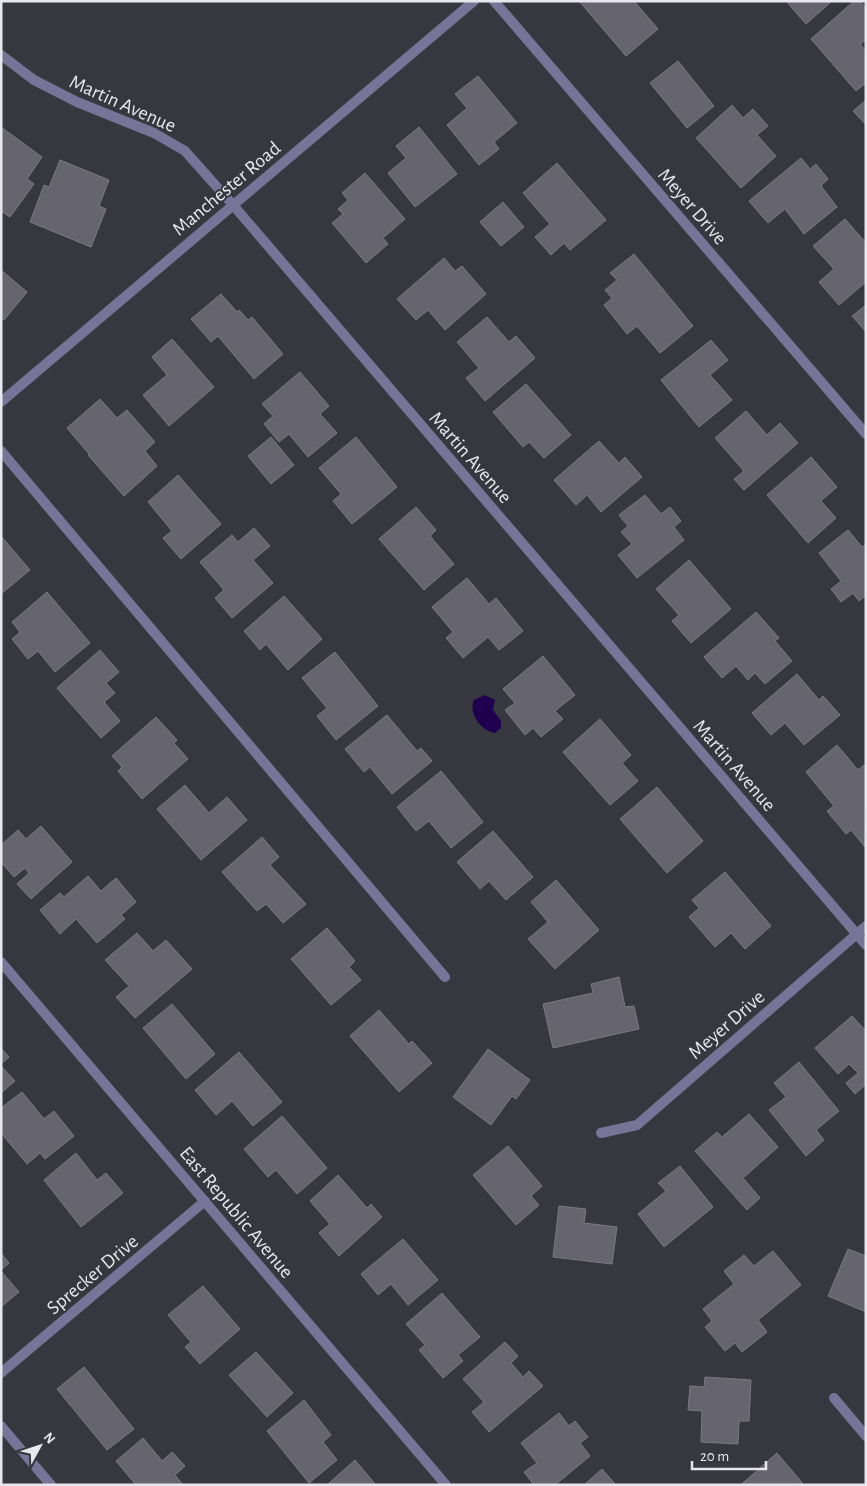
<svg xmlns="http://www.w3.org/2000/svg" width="867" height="1486" font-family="'Alegreya Sans',sans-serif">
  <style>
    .water { fill: #1f004e }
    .building { fill: #66656f; stroke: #7b7a84 }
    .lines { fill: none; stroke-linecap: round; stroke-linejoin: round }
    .minor { stroke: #787498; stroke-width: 10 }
    .labels { text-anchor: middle; stroke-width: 4; stroke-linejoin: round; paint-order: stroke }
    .street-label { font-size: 20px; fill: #e8e7ed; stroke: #37373f }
  </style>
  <rect width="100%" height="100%" fill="#37373f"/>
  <path class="water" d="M485 695 495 700 493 710 501 721V728L495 733C481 731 468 713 474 700Z"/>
  <g class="building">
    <path d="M579 1H634L658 29 626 56Z"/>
    <path d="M786 1H832L806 24Z"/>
    <path d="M854 1H860L866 8V40L860 44 866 51V83L856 91 811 39Z"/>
    <path d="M678 61 714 106 687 128 650 83Z"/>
    <path d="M478 76 517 123 494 142 499 149 479 165 447 125 467 108 455 94Z"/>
    <path d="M866 100V125L853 111Z"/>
    <path d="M732 105 743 118 753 109 768 126 757 135 776 156 741 188 696 138Z"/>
    <path d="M1 127 42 157 27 179 34 184 10 217 1 211Z"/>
    <path d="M419 127 457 174 415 207 388 173 406 158 396 146Z"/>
    <path d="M801 158 810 169 816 164 828 179 821 186 837 207 804 234 785 209 768 223 749 201Z"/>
    <path d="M60 160 109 180 99 206 106 209 91 247 30 222 44 185 49 187Z"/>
    <path d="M557 163 606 220 570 250 564 243 551 255 535 237 550 224 523 193Z"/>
    <path d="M365 173 405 219 383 238 388 244 366 263 332 223 343 214 338 209 348 200 342 193Z"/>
    <path d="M503 202 524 227 501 246 480 222Z"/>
    <path d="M845 219 866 243V282L839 305 819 282 834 269 813 246Z"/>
    <path d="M634 254 693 326 660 353 637 326 627 334 604 305 612 298 605 290 617 280 610 273Z"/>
    <path d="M444 258 455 271 462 266 486 294 445 330 428 310 416 320 397 299Z"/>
    <path d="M1 270 27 292 4 320 1 318Z"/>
    <path d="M221 294 237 312 239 310 248 320 252 317 283 354 254 379 218 336 211 342 191 319Z"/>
    <path d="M866 305V332L852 316Z"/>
    <path d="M487 317 509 342 516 336 535 358 485 401 466 378 479 368 457 342Z"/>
    <path d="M172 339 214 387 169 426 143 395 167 375 152 357Z"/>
    <path d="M711 340 728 360 710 375 732 400 699 427 661 380Z"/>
    <path d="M300 372 329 406 320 414 337 433 308 457 289 434 279 442 264 424 273 416 262 404Z"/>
    <path d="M526 384 571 435 544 458 529 442 523 447 493 412Z"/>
    <path d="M100 399 117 418 127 410 155 442 145 451 157 466 124 496 88 455 89 454 67 428Z"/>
    <path d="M746 411 767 435 780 423 798 443 744 490 734 479 744 471 715 438Z"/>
    <path d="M271 437 294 465 271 484 248 456Z"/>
    <path d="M356 437 397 487 352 524 333 501 341 494 319 468Z"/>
    <path d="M599 441 619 463 625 457 642 477 601 512 587 495 576 505 554 480Z"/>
    <path d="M811 457 837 487 821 501 836 518 808 543 767 495Z"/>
    <path d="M178 475 221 524 181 559 163 538 172 531 148 502Z"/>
    <path d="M645 495 661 514 670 507 681 521 674 527 684 540 637 578 618 555 632 544 621 532 628 526 619 515Z"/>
    <path d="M416 507 436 530 430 536 454 564 424 590 379 539Z"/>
    <path d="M254 528 270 546 253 560 273 583 232 618 215 598 224 590 200 562 232 535 238 542Z"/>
    <path d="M848 530 862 547 866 544V595L859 601 853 593 841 602 831 589 841 581 819 553Z"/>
    <path d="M1 536 30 570 1 594Z"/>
    <path d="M689 560 731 609 691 643 672 621 679 615 656 589Z"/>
    <path d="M467 578 489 604 496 598 523 631 499 650 488 637 463 658 446 638 453 632 432 607Z"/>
    <path d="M47 592 90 643 55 672 38 651 28 659 12 639 20 632 12 622Z"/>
    <path d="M284 596 322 639 288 670 266 644 260 650 244 631Z"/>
    <path d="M756 612 779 638 775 641 792 661 765 684 755 673 748 680 736 666 722 678 704 657Z"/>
    <path d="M100 650 119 672 106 683 115 693 104 702 120 721 101 738 57 688Z"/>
    <path d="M335 652 378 706 336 740 317 716 327 708 302 678Z"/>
    <path d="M543 656 575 695 555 711 563 719 541 737 533 728 525 735 505 710 515 703 503 689Z"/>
    <path d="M797 674 819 700 823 696 840 715 804 745 785 723 771 735 752 713Z"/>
    <path d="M387 715 417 751 421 748 432 761 392 794 370 767 364 772 345 749Z"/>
    <path d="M156 717 177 740 174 743 188 759 142 799 118 771 122 767 112 756Z"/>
    <path d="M600 719 631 755 622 763 638 781 610 805 563 752Z"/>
    <path d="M837 745 858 770 864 765 866 767 865 847 851 830 846 834 827 811 834 806 806 772Z"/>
    <path d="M441 771 483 822 451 848 429 821 416 831 397 807Z"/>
    <path d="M185 785 209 813 227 797 247 820 201 860 157 809Z"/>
    <path d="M657 787 703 841 667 873 620 819Z"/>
    <path d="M41 826 72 862 31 899 17 884 29 873 25 868 14 877 1 862V845L18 830 26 839Z"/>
    <path d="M493 831 533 877 506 900 489 881 480 889 457 862Z"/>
    <path d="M262 837 279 857 270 865 306 904 283 923 266 904 257 911 222 872Z"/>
    <path d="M725 872 771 926 745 949 731 933 715 947 689 917 699 908 692 900Z"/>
    <path d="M88 876 101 891 116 878 136 902 121 915 125 919 97 943 76 919 60 934 40 910 60 893 64 897Z"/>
    <path d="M556 880 599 930 555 969 528 939 548 922 531 902Z"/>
    <path d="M327 928 355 961 349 967 361 980 331 1005 291 959Z"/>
    <path d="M137 933 153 951 166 940 192 969 135 1018 116 997 129 986 105 960Z"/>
    <path d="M619 977 625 1007 634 1006 639 1029 553 1048 543 1004 593 993 591 984Z"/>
    <path d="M172 1004 215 1054 186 1079 143 1028Z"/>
    <path d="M379 1010 409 1044 412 1041 432 1063 399 1092 350 1036Z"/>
    <path d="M852 1016 866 1031V1084L855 1094 846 1083 858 1073 849 1064 838 1074 815 1048Z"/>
    <path d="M1 1048 9 1057 1 1064Z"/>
    <path d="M488 1049 530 1080 516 1099 512 1096 491 1125 453 1097Z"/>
    <path d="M239 1052 282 1102 253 1126 232 1101 216 1115 195 1090Z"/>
    <path d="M799 1062 839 1111 816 1130 824 1140 806 1156 769 1110 786 1097 774 1083Z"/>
    <path d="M1 1066 15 1081 1 1093Z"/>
    <path d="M22 1092 44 1119 54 1111 74 1136 45 1159 40 1153 27 1164 1 1133V1108Z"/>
    <path d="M749 1114 778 1147 743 1178 760 1198 747 1210 695 1151 717 1132 722 1137Z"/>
    <path d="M282 1116 327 1168 297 1194 276 1170 268 1177 244 1149Z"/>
    <path d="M508 1146 542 1186 531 1196 539 1205 516 1225 473 1175Z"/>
    <path d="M76 1153 97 1180 106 1173 123 1193 81 1227 44 1180Z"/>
    <path d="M680 1166 713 1207 664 1247 638 1214 666 1191 658 1183Z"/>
    <path d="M338 1175 367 1208 371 1204 382 1217 339 1256 319 1233 330 1224 310 1201Z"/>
    <path d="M559 1206 586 1209 584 1223 617 1227 612 1264 553 1257Z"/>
    <path d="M403 1239 438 1280 408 1305 391 1284 378 1295 361 1274Z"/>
    <path d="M848 1249 866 1256V1312L828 1296Z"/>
    <path d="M773 1251 801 1285 758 1320 767 1332 742 1352 735 1343 725 1351 705 1327 712 1321 703 1309 734 1284 724 1271 744 1255 754 1266Z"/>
    <path d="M1 1253 9 1263 1 1270Z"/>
    <path d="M1 1271 19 1292 1 1307Z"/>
    <path d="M203 1286 240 1329 200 1364 185 1347 191 1342 168 1315Z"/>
    <path d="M442 1293 480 1337 458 1355 463 1361 443 1378 419 1350 425 1345 406 1324Z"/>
    <path d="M505 1342 518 1356 511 1363 523 1377 529 1371 543 1386 489 1432 472 1412 484 1402 463 1379Z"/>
    <path d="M256 1352 293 1393 267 1417 229 1375Z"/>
    <path d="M84 1367 134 1429 107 1450 57 1389Z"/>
    <path d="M705 1377 751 1380 749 1421H739L738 1444 701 1442 702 1411 688 1410 690 1386 704 1387Z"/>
    <path d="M304 1400 331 1435 323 1442 337 1460 309 1483 267 1431Z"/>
    <path d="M559 1413 569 1426 575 1421 588 1437 580 1443 590 1456 555 1485H534L524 1472 537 1463 521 1443Z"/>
    <path d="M143 1438 162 1461 172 1452 185 1466 175 1475 183 1485H136L116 1461Z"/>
    <path d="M777 1453 804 1485H744L743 1483Z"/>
    <path d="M355 1460 376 1485H327Z"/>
    <path d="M602 1469 616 1485H584Z"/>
  </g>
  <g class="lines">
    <g class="minor">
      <path d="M494 1 866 434"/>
      <path d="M1 55 34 80 77 102 154 133 185 151 233 205 866 945"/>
      <path d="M1 402 474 1"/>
      <path d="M1 451 445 977"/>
      <path d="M1 962 446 1485"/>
      <path d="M601 1133 637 1125 866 926"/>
      <path d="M1 1373 205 1201"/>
      <path d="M834 1398 866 1436"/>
      <path d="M1 1426 51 1485"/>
    </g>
  </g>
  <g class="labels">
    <g class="street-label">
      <text transform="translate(123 103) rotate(24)" y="7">Martin Avenue</text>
      <text transform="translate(226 188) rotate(-40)" y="7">Manchester Road</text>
      <text transform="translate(693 206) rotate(49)" y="7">Meyer Drive</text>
      <text transform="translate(471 457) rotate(49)" y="7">Martin Avenue</text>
      <text transform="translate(735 765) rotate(49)" y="7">Martin Avenue</text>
      <text transform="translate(726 1024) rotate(-41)" y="7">Meyer Drive</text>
      <text transform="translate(237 1212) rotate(50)" y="7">East Republic Avenue</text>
      <text transform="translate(92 1274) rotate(-40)" y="7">Sprecker Drive</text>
    </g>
  </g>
  <rect width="867" height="1486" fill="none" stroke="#e8e7ed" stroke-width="5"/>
  <g transform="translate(40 1446) rotate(50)" stroke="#37373f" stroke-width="4" paint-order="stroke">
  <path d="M0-4L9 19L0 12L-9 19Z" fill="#e8e7ed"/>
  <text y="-8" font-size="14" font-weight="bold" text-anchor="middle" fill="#e8e7ed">N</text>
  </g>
  <path d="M692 1461v8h74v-8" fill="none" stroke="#e8e7ed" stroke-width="2.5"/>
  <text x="700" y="1461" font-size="15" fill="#e8e7ed" stroke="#37373f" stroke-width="4" paint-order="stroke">20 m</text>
</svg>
